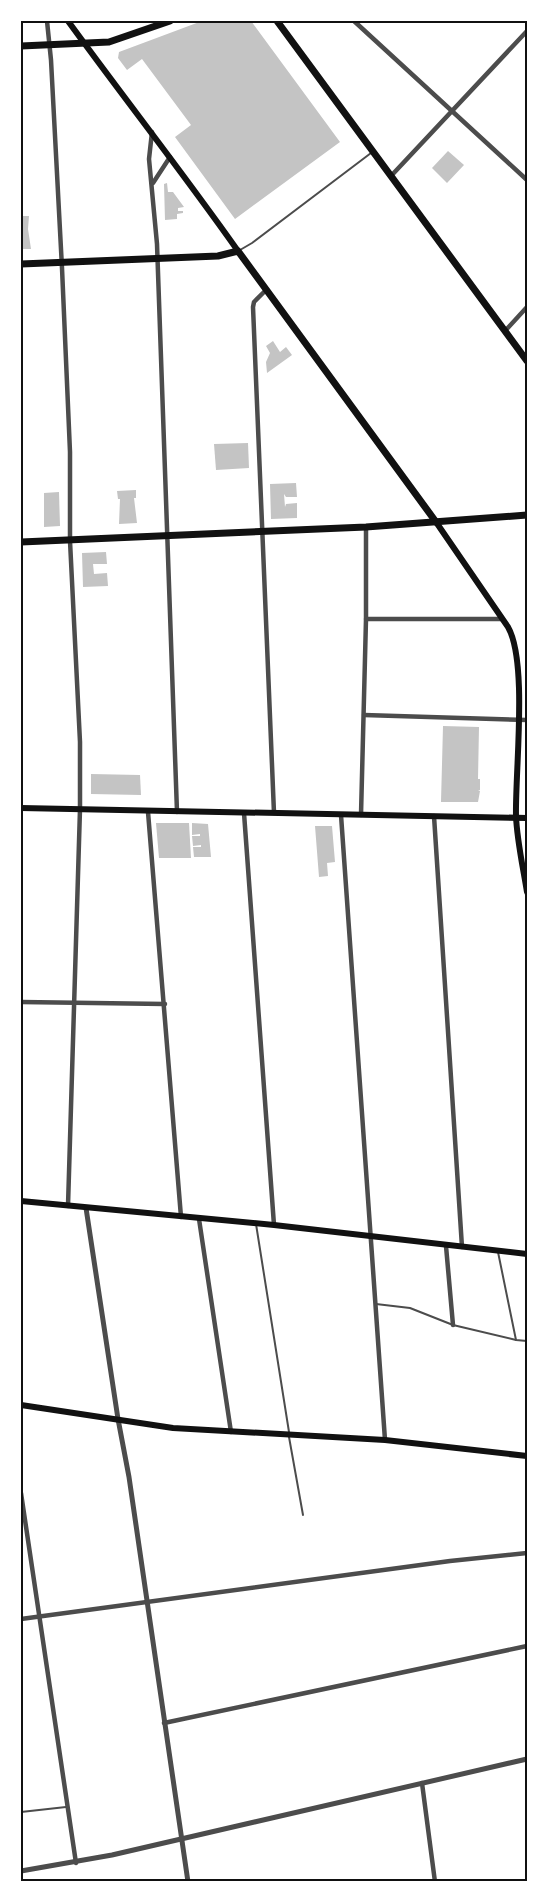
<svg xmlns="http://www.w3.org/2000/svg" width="548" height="1903" font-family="'Crimson Pro',serif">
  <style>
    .building { fill: #c4c4c4 }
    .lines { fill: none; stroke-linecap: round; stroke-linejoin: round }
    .service { stroke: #4c4c4c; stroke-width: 2 }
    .minor { stroke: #4c4c4c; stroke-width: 4.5 }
    .tertiary { stroke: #4c4c4c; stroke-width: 5 }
    .secondary { stroke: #111; stroke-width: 6 }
    .primary { stroke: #111; stroke-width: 7 }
    .neatline { fill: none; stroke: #111; stroke-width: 2 }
  </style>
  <rect width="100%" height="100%" fill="#fff"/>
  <g class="building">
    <path d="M202 21H251L340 142 235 219 175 137 191 125 142 59 127 70 118 58 119 52Z"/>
    <path d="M448 151 464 165 447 183 432 168Z"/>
    <path d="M167 183 168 192H173L184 207 178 208V211H183V213L177 214V219L165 220 164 184Z"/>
    <path d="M21 216H29L28 229 31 249H21Z"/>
    <path d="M273 341 280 352 286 347 292 355 267 373 266 362 270 353 266 346Z"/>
    <path d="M248 443 249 468 216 470 214 444Z"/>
    <path d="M296 483 297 497H286L284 494 285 507 286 504 297 503V518L271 519 270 484Z"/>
    <path d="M136 490V498H134L137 523 119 524 120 499H118L117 491Z"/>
    <path d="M59 492 60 526 44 527V493Z"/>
    <path d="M106 552 107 564H93L94 574 107 573 108 586 83 587 82 553Z"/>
    <path d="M443 726 479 727 478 779H480V790H478L480 791 478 802H441Z"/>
    <path d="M91 774 140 775 141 795 91 794Z"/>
    <path d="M156 823H189L191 858H159Z"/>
    <path d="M192 823 208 824 211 857H194L193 847H201V845L193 846 192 836H200V834L192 835Z"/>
    <path d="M315 826H332L335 862 327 863 328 876 319 877Z"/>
  </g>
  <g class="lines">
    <g class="service">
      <path d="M240 250 252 243 371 153"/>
      <path d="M256 1224 289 1432"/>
      <path d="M498 1252 516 1340"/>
      <path d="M376 1304 410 1308 453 1325 516 1340 527 1341"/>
      <path d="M289 1437 303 1515"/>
      <path d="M21 1812 66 1807"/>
    </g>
    <g class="minor">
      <path d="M47 21 51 60 62 268 70 452V541L80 742V809L68 1206"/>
      <path d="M354 21 527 180"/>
      <path d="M152 132 149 159 157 244 177 812"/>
      <path d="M391 176 527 31"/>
      <path d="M153 183 170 157"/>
      <path d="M266 290 254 302 253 307 274 813"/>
      <path d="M505 331 527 307"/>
      <path d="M366 619H503"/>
      <path d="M364 715 527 720"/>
      <path d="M148 812 181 1217"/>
      <path d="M244 813 274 1225"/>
      <path d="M341 815 385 1440"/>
      <path d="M361 815 366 619V527"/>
      <path d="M434 816 462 1247"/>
      <path d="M21 1002 165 1004"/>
      <path d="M199 1219 231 1432"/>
      <path d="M446 1246 453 1325"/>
      <path d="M21 1493 76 1863"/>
      <path d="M21 1619 450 1561 527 1553"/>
      <path d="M164 1723 527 1646"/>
      <path d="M422 1783 435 1882"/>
    </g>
    <g class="tertiary">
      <path d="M86 1208 118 1419 129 1477 188 1882"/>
      <path d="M21 1871 112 1855 527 1759"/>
    </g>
    <g class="secondary">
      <path d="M68 21C124 98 183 173 238 251"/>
      <path d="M436 522 508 627C528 662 515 771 516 816 517 841 523 867 527 892"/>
      <path d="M21 808 527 818"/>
      <path d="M21 1201 274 1225 527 1254"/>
      <path d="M21 1405 173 1428 385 1440 527 1456"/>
    </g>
    <g class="primary">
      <path d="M277 21 527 361"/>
      <path d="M21 46 109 42 170 21"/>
      <path d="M21 264 218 256 238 251 436 522"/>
      <path d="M21 542 366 527 527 515"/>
    </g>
  </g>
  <rect width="548" height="1903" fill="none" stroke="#ffffff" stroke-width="45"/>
  <rect x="22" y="22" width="504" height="1858" class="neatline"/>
</svg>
